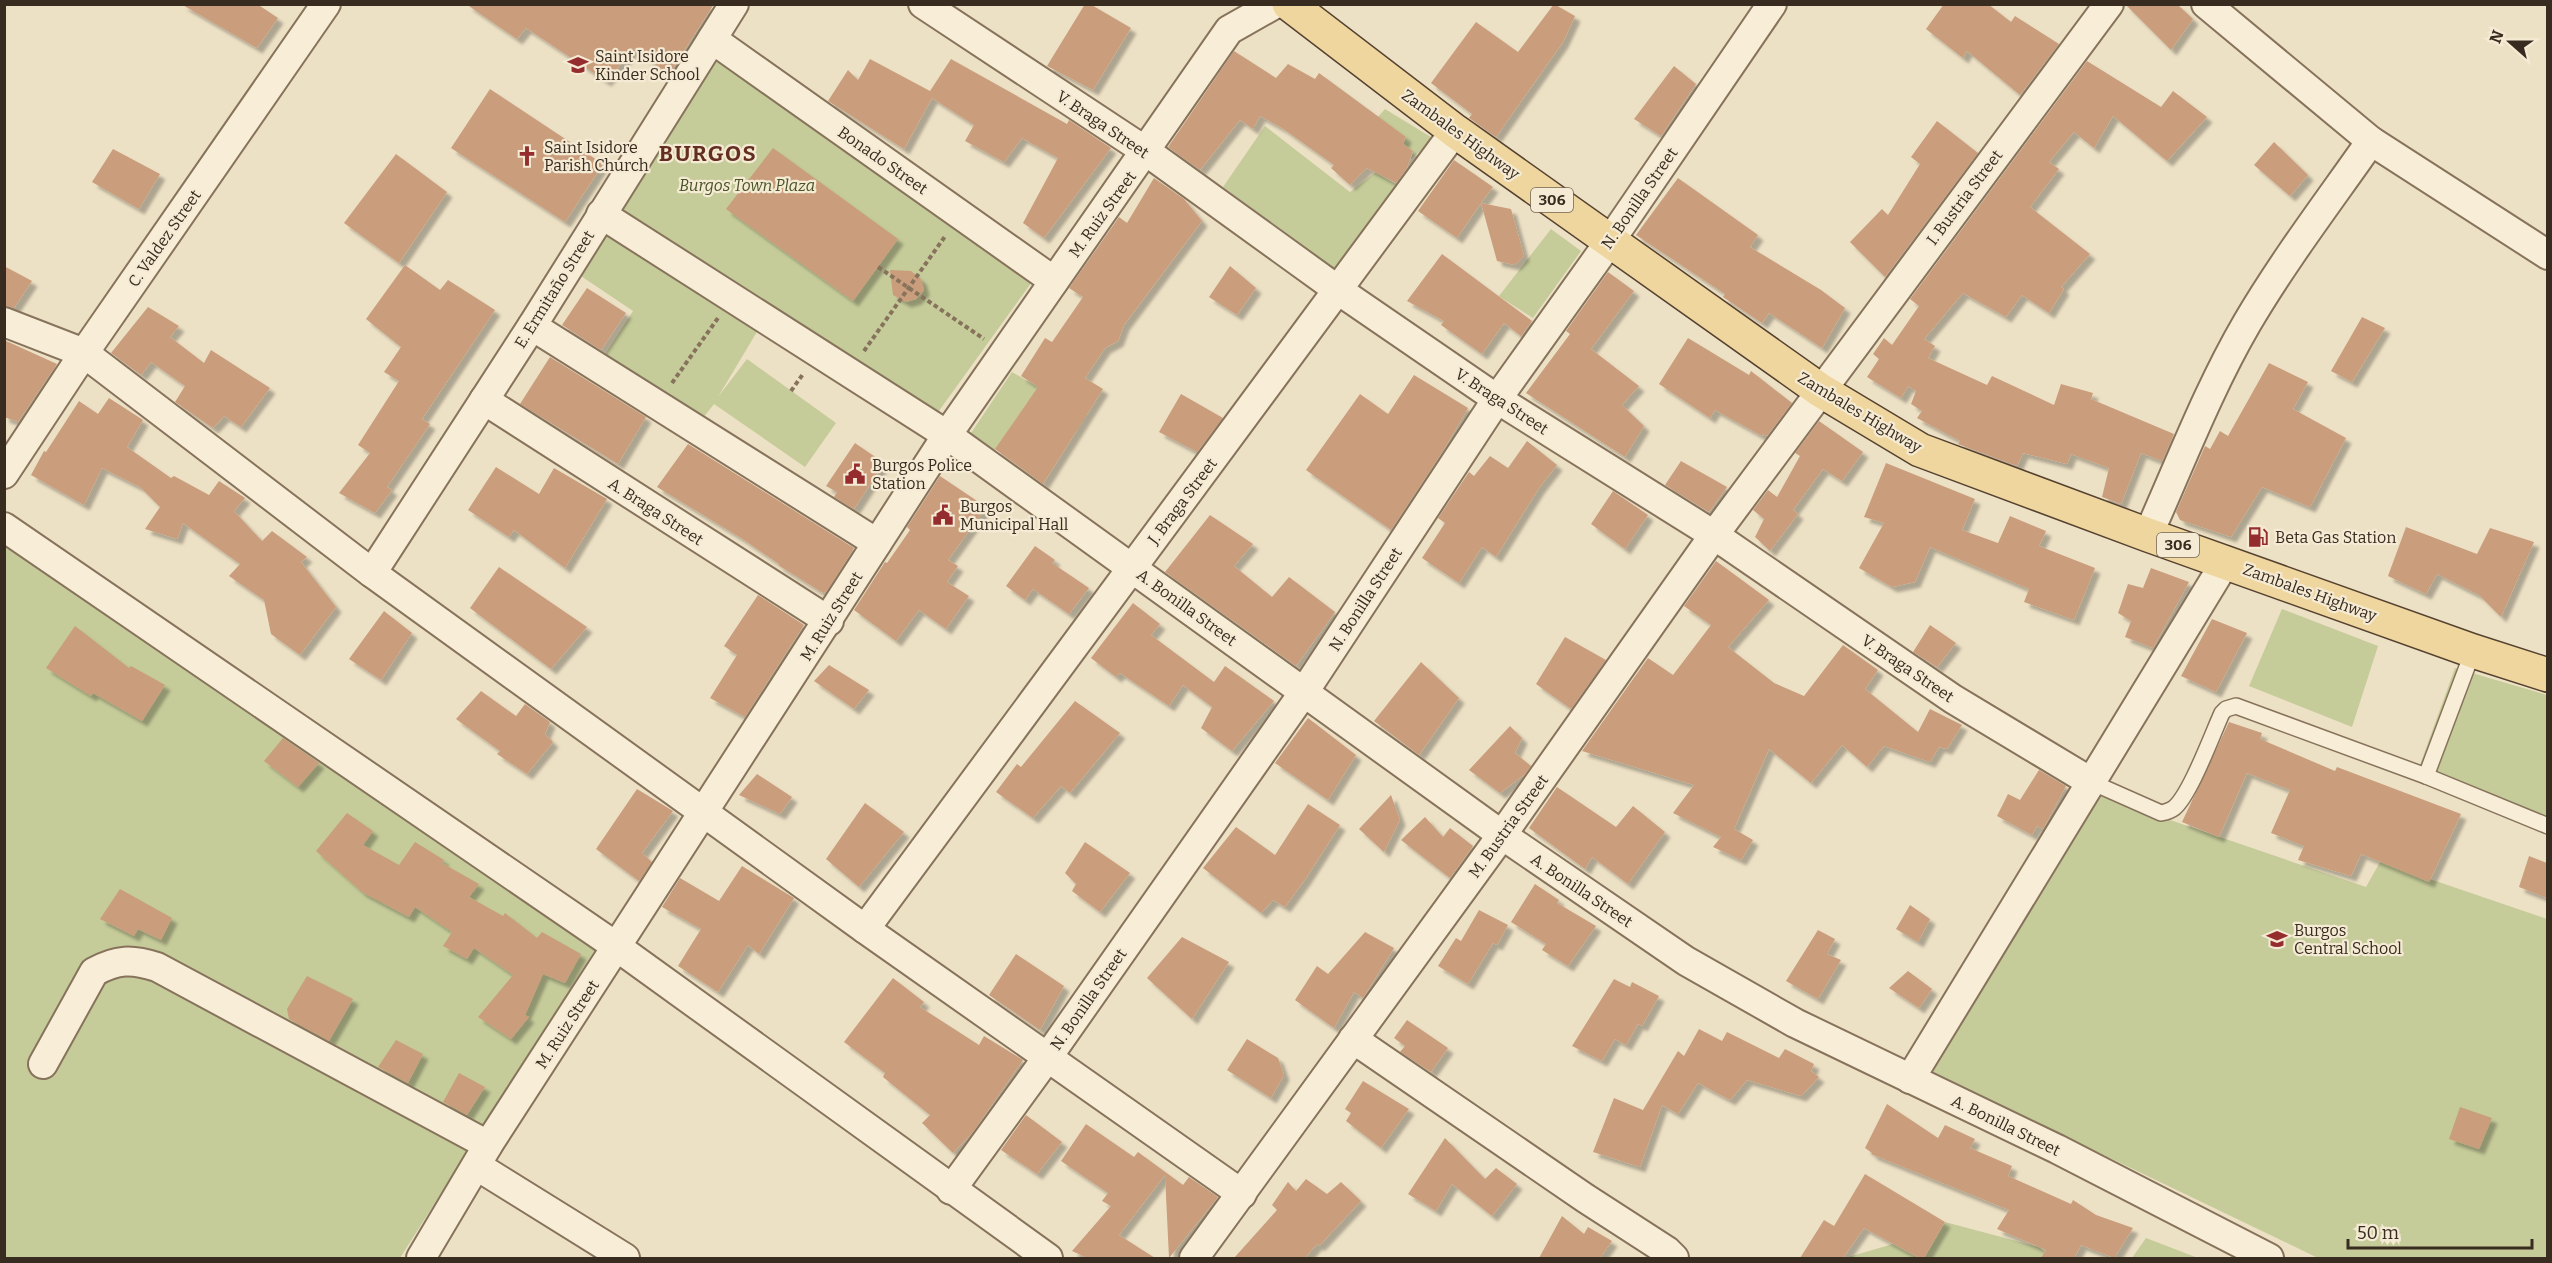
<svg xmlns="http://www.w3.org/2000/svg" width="2552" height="1263" font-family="Bitter,serif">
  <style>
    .green { fill: #c5cb99 }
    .building { fill: #ca9d7c; filter: url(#shadow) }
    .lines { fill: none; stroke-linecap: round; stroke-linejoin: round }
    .lane-casing { stroke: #87735c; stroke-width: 18 }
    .street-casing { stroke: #87735c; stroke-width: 32 }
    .primary-casing { stroke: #554130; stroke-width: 36 }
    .path { stroke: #87735c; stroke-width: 4; stroke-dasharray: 4.5 3; stroke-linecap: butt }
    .lane { stroke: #f8eed8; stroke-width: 15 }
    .street { stroke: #f8eed8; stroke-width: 28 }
    .primary { stroke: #efd69e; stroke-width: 33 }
    .labels { text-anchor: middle; stroke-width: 4.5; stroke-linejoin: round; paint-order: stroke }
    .shield { fill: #f5ebd4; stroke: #716555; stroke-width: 1.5 }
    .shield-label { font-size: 15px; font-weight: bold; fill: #382b1f }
    .poi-label { font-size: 16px; fill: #382b1f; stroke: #f5ebd4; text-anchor: start }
    .street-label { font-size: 16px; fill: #382b1f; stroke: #f5ebd4 }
    .park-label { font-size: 16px; font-style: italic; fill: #485426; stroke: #f5ebd4 }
    .district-label { font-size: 22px; font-weight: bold; letter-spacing: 1.5px; fill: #632e20; stroke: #f5ebd4 }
  </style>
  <defs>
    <filter id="shadow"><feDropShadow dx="5.5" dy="5.5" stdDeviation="1.5" flood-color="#0004"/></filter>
  </defs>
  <rect width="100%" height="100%" fill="#ede1c5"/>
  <g class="green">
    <path d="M721 54 1034 279 936 415 621 212Z"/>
    <path d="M1385 109 1434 139 1411 159 1413 151 1403 144 1406 137 1378 117Z"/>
    <path d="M1265 126 1350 192 1376 172 1410 193 1347 278 1223 187Z"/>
    <path d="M1551 229 1581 251 1533 318 1499 296Z"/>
    <path d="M607 230 758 330 718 397 747 359 836 423 805 467 714 404 695 428 597 367 633 311 578 274Z"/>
    <path d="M1012 372 1087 415 1076 432 1027 403 995 450 971 433Z"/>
    <path d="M4 526 603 937 400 1258H5Z"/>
    <path d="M2282 609 2378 646 2352 727 2249 686Z"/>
    <path d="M2455 668 2547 695V826L2417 773Z"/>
    <path d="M2094 794 2366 887 2380 862 2547 919V1258H2318L1927 1070Z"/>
    <path d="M1945 1222 2039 1247 2053 1258H1924Z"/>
    <path d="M2146 1238 2198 1258H2132Z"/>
    <path d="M1893 1244 1919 1258H1845Z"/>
  </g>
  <g class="building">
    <path d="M181 4H257L278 18 257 48Z"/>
    <path d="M466 4H714L669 74 634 49 606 81 526 28 517 39Z"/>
    <path d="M1085 4H1090L1131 28 1093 90 1047 66Z"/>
    <path d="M1554 4 1575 16 1563 42 1496 137 1469 118 1472 114 1431 83 1476 22 1518 52Z"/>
    <path d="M1944 4H1988L2011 22 2015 16 2059 44 2020 95 1967 51 1963 58 1926 29Z"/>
    <path d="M2125 4H2177L2193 19 2171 50Z"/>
    <path d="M1234 51 1276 78 1288 64 1315 79 1319 73 1406 137 1403 144 1413 151 1407 168 1396 183 1367 168 1350 185 1331 168 1334 165 1282 128 1260 116 1253 129 1240 120 1200 170 1168 147Z"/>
    <path d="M870 59 930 91 951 59 1067 124 1069 120 1111 148 1044 238 1023 223 1058 158 1022 138 1004 162 965 141 974 125 932 98 904 149 828 101 848 70 858 80Z"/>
    <path d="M2087 61 2161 107 2173 91 2207 117 2167 161 2113 116 2094 148 2074 132 2049 162 2059 169 2030 207 2090 254 2061 287 2064 289 2049 313 2022 295 2006 317 1963 293 1924 339 1935 346 1928 358 1987 385 1992 376 2054 405 2061 384 2093 393 2091 399 2174 434 2162 461 2141 453 2121 504 2102 497 2109 468 2071 454 2067 464 2023 453 2017 466 1958 444 1960 441 1917 418 1922 411 1911 404 1916 391 1908 386 1901 398 1867 377 1879 359 1873 354 1884 338 1892 345 1919 306 1910 299Z"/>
    <path d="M1674 66 1696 84 1661 136 1634 119Z"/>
    <path d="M490 89 603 164 565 222 451 148Z"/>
    <path d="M1937 121 1978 153 1885 277 1850 242 1882 209 1888 215 1920 164 1911 157Z"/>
    <path d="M2274 142 2308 175 2290 196 2254 165Z"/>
    <path d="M773 148 898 239 853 301 726 209Z"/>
    <path d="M113 149 160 174 139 209 92 182Z"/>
    <path d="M396 154 447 192 399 263 344 223Z"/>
    <path d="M1454 160 1493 187 1481 203 1511 209 1524 256 1515 265 1497 261 1481 203 1457 238 1418 211Z"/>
    <path d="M1154 178 1184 199 1202 221 1124 325 1118 341 1105 348 1085 378 1103 389 1043 484 995 449 1038 387 1021 376 1045 338 1052 342 1083 297 1069 288 1119 217 1127 223Z"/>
    <path d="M1678 178 1758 235 1750 247 1821 290 1845 308 1822 348 1769 313 1762 323 1723 297 1725 294 1636 235Z"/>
    <path d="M1442 254 1532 321 1521 336 1504 323 1482 354 1441 325 1444 321 1407 301Z"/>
    <path d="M405 265 440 290 448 280 495 310 422 419 430 424 387 487 392 490 375 513 339 493 370 453 358 445 399 381 384 372 401 347 366 319Z"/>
    <path d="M4 266 32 281 14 308 4 306Z"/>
    <path d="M1230 266 1256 288 1237 315 1209 297Z"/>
    <path d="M890 270 911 271 921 279 924 290 916 299 906 302 893 295Z"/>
    <path d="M1608 272 1634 291 1591 349 1639 386 1622 405 1644 426 1625 457 1526 393 1570 334 1566 331Z"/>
    <path d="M587 288 626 313 601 350 562 325Z"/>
    <path d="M148 307 179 326 170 337 204 363 211 350 270 388 241 427 224 416 213 428 175 402 185 386 151 362 141 375 111 353Z"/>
    <path d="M2362 317 2385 328 2352 382 2331 371Z"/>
    <path d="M1688 338 1749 375 1751 371 1792 403 1767 436 1763 434 1762 436 1715 410 1710 418 1659 384Z"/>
    <path d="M4 340 57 364 18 422 4 417Z"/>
    <path d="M550 357 646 417 618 464 520 404Z"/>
    <path d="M2269 363 2308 382 2293 409 2346 438 2310 507 2262 487 2231 537 2180 520 2176 512 2205 446 2210 449 2220 431 2228 436Z"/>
    <path d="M1414 375 1468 408 1443 451 1391 530 1306 470 1360 394 1388 414Z"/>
    <path d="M1181 394 1223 418 1197 452 1159 432Z"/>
    <path d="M109 398 143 420 127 447 171 478 174 476 209 495 219 481 245 498 234 511 262 541 272 531 307 557 301 562 336 607 300 655 271 634 264 600 229 576 240 564 183 523 177 539 145 529 160 507 140 487 102 468 84 505 31 475 44 451 46 452 79 401 98 414Z"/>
    <path d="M1819 421 1863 452 1842 481 1823 469 1793 510 1798 514 1770 551 1755 537 1764 519 1753 510 1768 490 1777 497 1800 456 1795 453Z"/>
    <path d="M1527 441 1557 465 1539 488 1496 557 1482 547 1459 583 1422 558 1445 523 1438 518 1469 472 1474 476 1490 456 1508 468Z"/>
    <path d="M855 443 884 463 854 509 834 497 837 492 826 486Z"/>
    <path d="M688 444 854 548 827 591 823 593 778 565 779 564 741 538 657 487Z"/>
    <path d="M1681 461 1727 487 1709 512 1665 485Z"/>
    <path d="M1886 463 1975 499 1962 530 1998 543 2010 516 2046 531 2039 546 2095 568 2074 620 2024 602 2029 589 1930 547 1915 582 1892 587 1859 568 1884 523 1864 517Z"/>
    <path d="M496 467 539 494 554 468 607 499 565 568 514 530 509 537 468 510Z"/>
    <path d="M940 476 986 507 948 560 958 566 947 582 969 596 946 629 919 610 896 641 854 610 885 562 887 563 910 530 907 527Z"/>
    <path d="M1613 491 1648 515 1625 549 1591 524Z"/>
    <path d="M1210 515 1253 544 1234 566 1272 597 1289 577 1335 612 1296 666 1165 572Z"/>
    <path d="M2406 527 2477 554 2490 528 2534 542 2501 617 2479 595 2437 574 2426 594 2388 576Z"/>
    <path d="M1035 546 1055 560 1052 563 1089 588 1069 614 1033 589 1025 600 1006 586Z"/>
    <path d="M1716 561 1769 600 1728 647 1774 683 1804 696 1843 645 1878 670 1865 689 1918 732 1930 709 1962 725 1947 749 1939 747 1930 762 1884 746 1867 767 1842 745 1811 783 1769 749 1734 829 1753 840 1741 860 1713 847 1721 837 1673 813 1694 785 1582 751 1648 658 1673 675 1711 625 1684 606Z"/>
    <path d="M499 567 587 627 551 669 470 608Z"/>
    <path d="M2151 568 2189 582 2153 648 2125 637 2131 621 2118 613 2128 584 2143 588Z"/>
    <path d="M758 595 804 625 745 717 710 698 737 655 724 646Z"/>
    <path d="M1133 603 1160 624 1151 635 1214 682 1225 666 1274 701 1232 751 1201 728 1212 707 1183 685 1169 706 1120 673 1116 677 1091 658Z"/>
    <path d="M384 611 412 633 381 680 349 659Z"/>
    <path d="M2212 619 2247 633 2216 692 2181 676Z"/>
    <path d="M1930 625 1956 643 1937 667 1913 652Z"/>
    <path d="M75 626 129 668 131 666 165 685 142 721 93 693 91 696 46 668Z"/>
    <path d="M1565 637 1606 660 1571 709 1536 684Z"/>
    <path d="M1421 662 1459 698 1419 755 1374 721Z"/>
    <path d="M829 665 869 690 854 709 814 681Z"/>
    <path d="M481 691 516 716 525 704 550 722 545 734 553 742 527 774 497 754 500 751 456 719Z"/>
    <path d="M1075 701 1120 733 1070 793 1061 786 1033 818 996 792 1017 764 1021 767Z"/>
    <path d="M1308 718 1356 755 1328 800 1275 763Z"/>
    <path d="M2229 722 2262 733 2260 739 2335 771 2337 767 2461 814 2429 882 2361 854 2351 876 2298 860 2304 846 2271 833 2290 790 2247 773 2219 837 2182 822Z"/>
    <path d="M1510 726 1522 738 1515 753 1531 766 1525 774 1500 793 1469 770Z"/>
    <path d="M283 738 319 763 298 787 264 761Z"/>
    <path d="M2039 770 2066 786 2043 829 2037 826 2032 835 1997 816 2008 794 2020 800Z"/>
    <path d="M757 774 792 797 780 814 739 795Z"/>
    <path d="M1557 787 1616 827 1633 806 1665 832 1628 884 1592 857 1585 869 1529 828Z"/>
    <path d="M637 789 673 811 642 853 652 862 639 881 596 849Z"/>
    <path d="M1391 795 1400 820 1384 852 1359 829Z"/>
    <path d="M865 803 904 832 859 887 826 859Z"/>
    <path d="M1308 804 1340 825 1306 878 1285 907 1273 900 1261 913 1203 868 1236 827 1275 855Z"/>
    <path d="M347 813 373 831 363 845 399 865 415 842 444 860 442 863 479 884 469 897 503 916 505 913 537 938 542 932 581 954 565 983 543 974 525 1015 529 1017 511 1039 478 1017 513 975 474 948 467 959 443 946 452 932 415 907 409 917 362 892 316 851Z"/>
    <path d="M1425 817 1443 837 1450 828 1473 846 1450 878 1401 840Z"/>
    <path d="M1085 842 1130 873 1100 912 1072 891 1076 884 1065 873Z"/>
    <path d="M2529 856 2547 863V898L2519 887Z"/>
    <path d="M742 866 794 898 759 954 748 945 718 992 678 966 701 929 662 907 680 878 719 901Z"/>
    <path d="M1535 884 1559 900 1557 903 1596 926 1568 966 1542 950 1546 944 1511 922Z"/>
    <path d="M120 889 172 918 161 940 138 929 134 936 100 919Z"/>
    <path d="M1910 905 1930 919 1918 942 1896 929Z"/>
    <path d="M1479 910 1508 925 1497 945 1493 943 1468 984 1438 966 1456 938 1461 941Z"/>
    <path d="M1818 930 1835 939 1827 954 1841 960 1818 999 1786 981Z"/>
    <path d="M1365 932 1394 948 1363 998 1354 992 1334 1028 1295 1000 1317 966 1328 974Z"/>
    <path d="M1182 937 1229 962 1192 1019 1147 978Z"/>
    <path d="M1016 954 1064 986 1040 1030 989 995Z"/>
    <path d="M1908 971 1932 989 1919 1008 1889 988Z"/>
    <path d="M307 976 353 999 329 1041 289 1019 287 1009Z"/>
    <path d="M893 978 924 1002 920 1007 979 1045 984 1036 1023 1060 973 1132 953 1153 922 1123 930 1115 883 1077 885 1073 844 1042Z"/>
    <path d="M1614 979 1630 987 1632 982 1659 996 1642 1026 1638 1024 1626 1045 1615 1039 1602 1061 1572 1046Z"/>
    <path d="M1407 1020 1448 1048 1431 1072 1400 1052 1405 1046 1394 1038Z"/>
    <path d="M1699 1029 1722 1041 1727 1032 1779 1058 1785 1049 1814 1064 1811 1071 1819 1077 1801 1096 1747 1080 1730 1100 1698 1083 1678 1114 1662 1105 1640 1167 1593 1152 1614 1098 1643 1110 1678 1051 1684 1056Z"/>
    <path d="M1247 1039 1278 1058 1284 1075 1271 1098 1227 1070Z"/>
    <path d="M396 1040 423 1054 408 1083 378 1067Z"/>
    <path d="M459 1073 485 1087 467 1115 443 1102Z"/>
    <path d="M1363 1081 1409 1109 1381 1148 1346 1121 1351 1113 1345 1109Z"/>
    <path d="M1887 1104 1938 1138 1945 1125 1975 1139 1970 1148 2012 1166 2008 1176 2071 1204 2073 1200 2096 1215 2133 1228 2114 1258 2081 1245 2074 1258H2041L2046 1250 1997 1229 2009 1210 1871 1154 1872 1153 1865 1148Z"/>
    <path d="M2460 1107 2492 1118 2479 1149 2449 1139Z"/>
    <path d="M1026 1115 1062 1142 1037 1174 1001 1150Z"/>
    <path d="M1086 1124 1134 1157 1138 1152 1183 1185 1189 1177 1218 1197 1169 1258 1165 1175 1119 1235 1155 1258H1087L1072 1251 1111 1206 1102 1201 1108 1193 1061 1161Z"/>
    <path d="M1445 1138 1485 1179 1496 1168 1517 1184 1492 1216 1452 1184 1436 1211 1408 1194Z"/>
    <path d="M1865 1174 1945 1222 1924 1258H1919L1864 1228 1843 1258H1800L1824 1220 1834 1226Z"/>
    <path d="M1306 1179 1327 1194 1341 1182 1361 1201 1319 1246 1317 1244 1305 1258H1234L1277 1210 1272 1205 1288 1182 1296 1191Z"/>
    <path d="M1562 1216 1584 1234 1588 1227 1612 1241 1600 1258H1539Z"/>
  </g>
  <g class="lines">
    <g class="lane-casing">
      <g id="lane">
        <path d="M2426 776 2473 651"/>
        <path d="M2091 782 2161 813C2166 812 2170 811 2174 808 2190 795 2212 735 2222 713L2226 709 2236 706 2426 776 2548 826"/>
      </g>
    </g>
    <g class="street-casing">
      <g id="street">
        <path d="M923 4 1147 152 1338 290 1497 399 1714 535 1953 699 2091 782"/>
        <path d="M2206 4 2371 141 2548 255"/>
        <path d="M712 39 1054 281"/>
        <path d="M601 214 947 435 1502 835 1686 961 1795 1023 2057 1149 2269 1258"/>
        <path d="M4 322 84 353 372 573 865 929 1242 1194"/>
        <path d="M532 326 877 543"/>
        <path d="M484 400 829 621"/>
        <path d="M4 474 84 353 326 4"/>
        <path d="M4 527 617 947 1048 1258"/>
        <path d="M2148 535C2180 464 2208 390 2247 323 2284 260 2329 201 2371 141"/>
        <path d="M372 573 532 326 734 4"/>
        <path d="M865 929 1455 131"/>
        <path d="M1353 1039 1585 1198 1667 1251 1674 1258"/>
        <path d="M43 1064 94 972C117 959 132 959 157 967L488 1145"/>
        <path d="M1910 1079 2226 561"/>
        <path d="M477 1166 625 1258"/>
        <path d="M951 1190 1047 1058 1304 692 1497 399 1610 241 1772 4"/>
        <path d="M421 1258 488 1145 947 435 1229 30 1275 4"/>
        <path d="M1194 1258 1502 835 1714 535 2109 4"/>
      </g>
    </g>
    <g class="primary-casing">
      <path id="primary" d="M1289 4 1455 131 1820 390 1920 450 2148 535 2473 651 2548 675"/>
    </g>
    <g class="path">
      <path d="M878 267 984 339"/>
      <path d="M864 351 946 235"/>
      <path d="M672 383 718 318"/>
      <path d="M791 391 803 374"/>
    </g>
    <use href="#lane" class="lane"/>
    <use href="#street" class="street"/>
    <use href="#primary" class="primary"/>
  </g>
  <defs>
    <g id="school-bare" transform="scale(1.62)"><path d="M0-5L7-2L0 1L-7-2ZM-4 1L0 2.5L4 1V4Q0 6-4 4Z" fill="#952d2e" stroke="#f5ebd4" stroke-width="2.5" paint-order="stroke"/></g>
    <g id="church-bare" transform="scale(1.62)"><path d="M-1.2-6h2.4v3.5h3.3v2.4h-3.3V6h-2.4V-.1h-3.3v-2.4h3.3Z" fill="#952d2e" stroke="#f5ebd4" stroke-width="2.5" paint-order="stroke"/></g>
    <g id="civic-bare" transform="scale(1.62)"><path d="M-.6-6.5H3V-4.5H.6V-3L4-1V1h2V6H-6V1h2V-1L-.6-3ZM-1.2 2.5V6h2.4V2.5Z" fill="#952d2e" stroke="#f5ebd4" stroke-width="2.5" paint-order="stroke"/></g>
    <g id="fuel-bare" transform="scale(1.62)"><path d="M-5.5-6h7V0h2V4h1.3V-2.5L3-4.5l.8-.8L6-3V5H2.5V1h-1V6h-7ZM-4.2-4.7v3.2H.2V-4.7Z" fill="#952d2e" stroke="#f5ebd4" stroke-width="2.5" paint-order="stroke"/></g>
  </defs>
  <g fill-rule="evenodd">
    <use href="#school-bare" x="578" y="65"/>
    <use href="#church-bare" x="527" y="156"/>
    <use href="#civic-bare" x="855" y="474"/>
    <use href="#civic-bare" x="943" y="515"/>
    <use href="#fuel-bare" x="2258" y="537"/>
    <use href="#school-bare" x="2277" y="939"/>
  </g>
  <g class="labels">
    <g class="shield">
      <rect x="1531" y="188" width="42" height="24" rx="4.5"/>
      <rect x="2157" y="533" width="42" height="24" rx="4.5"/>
    </g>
    <g class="shield-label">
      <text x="1552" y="205">306</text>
      <text x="2178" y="550">306</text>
    </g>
    <g class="poi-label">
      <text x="595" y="62">Saint Isidore<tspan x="595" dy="18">Kinder School</tspan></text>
      <text x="544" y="153">Saint Isidore<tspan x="544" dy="18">Parish Church</tspan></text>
      <text x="872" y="471">Burgos Police<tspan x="872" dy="18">Station</tspan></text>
      <text x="960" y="512">Burgos<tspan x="960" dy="18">Municipal Hall</tspan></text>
      <text x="2275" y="543">Beta Gas Station</text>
      <text x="2294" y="936">Burgos<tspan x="2294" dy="18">Central School</tspan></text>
    </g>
    <g class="street-label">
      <text transform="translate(1103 124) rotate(34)" y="6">V. Braga Street</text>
      <text transform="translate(1461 134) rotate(36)" y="6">Zambales Highway</text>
      <text transform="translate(883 160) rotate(35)" y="6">Bonado Street</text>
      <text transform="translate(1964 197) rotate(-53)" y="6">I. Bustria Street</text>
      <text transform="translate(1639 198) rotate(-55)" y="6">N. Bonilla Street</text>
      <text transform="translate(1102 214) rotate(-54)" y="6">M. Ruiz Street</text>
      <text transform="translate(164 238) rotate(-55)" y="6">C. Valdez Street</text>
      <text transform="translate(554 289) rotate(-58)" y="6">E. Ermitaño Street</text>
      <text transform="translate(1502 401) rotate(33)" y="6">V. Braga Street</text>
      <text transform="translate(1860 412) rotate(31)" y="6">Zambales Highway</text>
      <text transform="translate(1182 501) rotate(-53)" y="6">J. Braga Street</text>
      <text transform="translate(656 511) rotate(33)" y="6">A. Braga Street</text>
      <text transform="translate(2310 592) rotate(20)" y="6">Zambales Highway</text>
      <text transform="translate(1365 599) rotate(-57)" y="6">N. Bonilla Street</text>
      <text transform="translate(1187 607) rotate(36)" y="6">A. Bonilla Street</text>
      <text transform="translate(831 616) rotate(-58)" y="6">M. Ruiz Street</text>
      <text transform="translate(1908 668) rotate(34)" y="6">V. Braga Street</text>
      <text transform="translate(1508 826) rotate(-54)" y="6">M. Bustria Street</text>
      <text transform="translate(1582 890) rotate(34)" y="6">A. Bonilla Street</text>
      <text transform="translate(1088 999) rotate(-55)" y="6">N. Bonilla Street</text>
      <text transform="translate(567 1024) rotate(-57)" y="6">M. Ruiz Street</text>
      <text transform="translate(2006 1125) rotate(26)" y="6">A. Bonilla Street</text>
    </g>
    <g class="park-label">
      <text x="747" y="191">Burgos Town Plaza</text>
    </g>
    <g class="district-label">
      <text x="708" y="161">BURGOS</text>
    </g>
  </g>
  <rect width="2552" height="1263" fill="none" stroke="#382b1f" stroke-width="12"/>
  <g transform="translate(2510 42) rotate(291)" stroke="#f5ebd4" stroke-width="4.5" paint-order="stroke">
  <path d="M0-4.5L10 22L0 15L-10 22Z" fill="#382b1f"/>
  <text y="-9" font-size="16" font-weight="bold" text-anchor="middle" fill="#382b1f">N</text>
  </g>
  <path d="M2348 1239v9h184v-9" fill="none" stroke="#382b1f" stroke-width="3"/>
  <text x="2357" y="1239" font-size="18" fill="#382b1f" stroke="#f5ebd4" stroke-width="4.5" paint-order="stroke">50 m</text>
</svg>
